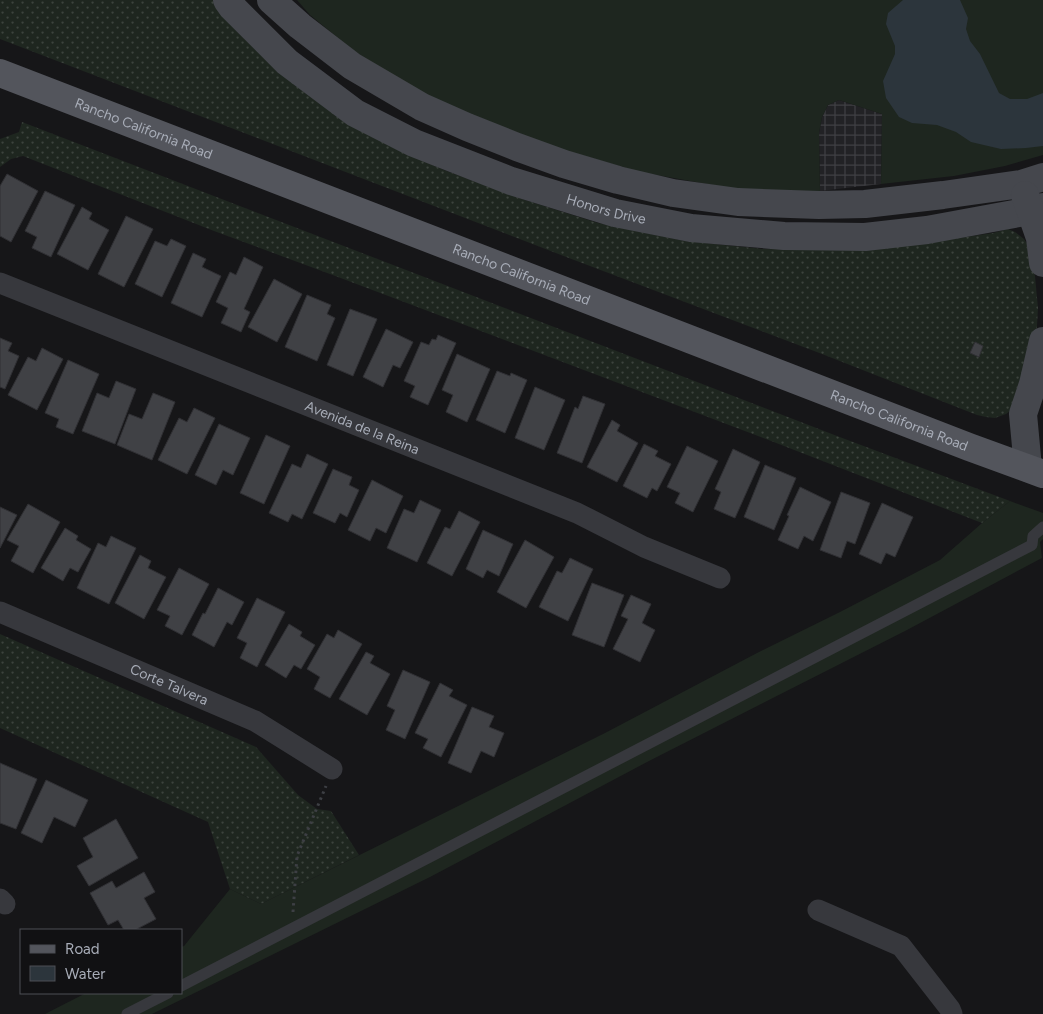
<svg xmlns="http://www.w3.org/2000/svg" width="1043" height="1014" font-family="Figtree,sans-serif">
  <style>
    .industrial { fill: url(#industrial-grid) }
    .grass { fill: #1e261f }
    .garden { fill: url(#garden-dots) }
    .water { fill: #2c353c }
    .building { fill: #404145; stroke: #303034 }
    .lines { fill: none; stroke-linecap: round; stroke-linejoin: round }
    .path { stroke: #3d3f44; stroke-width: 3; stroke-dasharray: 2.5 4; stroke-linecap: butt }
    .lane { stroke: #37383d; stroke-width: 11 }
    .street { stroke: #37383d; stroke-width: 21 }
    .secondary { stroke: #45474d; stroke-width: 28 }
    .primary { stroke: #53555c; stroke-width: 28 }
    .labels { text-anchor: middle; stroke-width: 4; stroke-linejoin: round; paint-order: stroke }
    .street-label { font-size: 14px; fill: #a8adb8; stroke: #111113 }
  </style>
  <defs>
    <pattern id="industrial-grid" width="8" height="8" patternUnits="userSpaceOnUse" patternTransform="scale(1.25)"><rect width="8" height="8" fill="#222225"/><path d="M0 4h8M4 0v8" fill="none" stroke="#3f3f43"/></pattern>
    <pattern id="garden-dots" width="8" height="8" patternUnits="userSpaceOnUse" patternTransform="scale(1.25)"><rect width="8" height="8" fill="#1e261f"/><path d="M2 2h.1M6 6h.1" fill="none" stroke="#3c433d" stroke-width="1.8" stroke-linecap="round"/></pattern>
  </defs>
  <rect width="100%" height="100%" fill="#161618"/>
  <path class="industrial" d="M839 100 882 114 881 184 820 191 819 133 822 117 828 105Z"/>
  <g class="grass">
    <path d="M297 0H1043V155L1005 166 954 176 881 184 882 114 839 100 828 105 822 117 819 133 820 191 783 193 740 190 640 172 553 147 430 98 354 51 310 15Z"/>
    <path d="M1010 501 1043 513V539L1040 542 1042 558 907 630 649 761 430 877 152 1014H45L86 993H181V947L184 946 230 889 261 904 605 733 757 653 840 612 940 560 982 523Z"/>
  </g>
  <g class="garden">
    <path d="M0 0H218L397 149 444 170 525 200 598 223 685 241 763 249 866 250 918 244 993 233 1008 229 1015 232 1024 239 1028 245 1034 266 1038 308 1036 343 1018 405 1006 414 995 418 986 417 977 415 822 354 561 255 0 39Z"/>
    <path d="M22 122 837 436 1010 501 982 523 766 439 338 277 214 231 23 156 11 159 0 167V139L19 132Z"/>
    <path d="M0 634 256 747 298 795 317 809 331 811 359 855 261 904 230 889 208 822 0 728Z"/>
  </g>
  <path class="water" d="M903 0H960L968 18 966 29 970 41 980 54 999 93 1010 99H1027L1043 93V146L1026 148 1001 149 971 142 956 132 937 125 912 123 899 117 886 98 883 81 895 54V46L886 24 888 13Z"/>
  <g class="building">
    <path d="M7 174 38 191 11 242 0 236V186Z"/>
    <path d="M45 191 75 205 51 257 32 248 37 237 25 231Z"/>
    <path d="M82 207 92 213 89 219 109 230 88 270 57 254Z"/>
    <path d="M126 216 153 229 124 287 98 274Z"/>
    <path d="M171 239 186 246 162 297 135 284 155 241 167 246Z"/>
    <path d="M193 253 206 259 202 267 221 276 202 317 171 303Z"/>
    <path d="M244 257 263 267 244 309 250 312 241 332 221 323 228 308 216 302 230 272 236 275Z"/>
    <path d="M274 279 302 294 277 342 248 327Z"/>
    <path d="M307 295 331 305 327 314 335 318 317 361 285 347Z"/>
    <path d="M350 309 377 319 353 376 327 365Z"/>
    <path d="M386 329 413 342 400 368 393 365 383 387 363 377Z"/>
    <path d="M438 335 456 343 428 405 410 397 415 386 404 381 421 342 429 345 432 339 436 340Z"/>
    <path d="M0 338 12 343 8 351 19 356 5 389 0 387Z"/>
    <path d="M975 342 983 346 979 357 970 353Z"/>
    <path d="M42 348 63 359 37 410 8 395 28 357 36 361Z"/>
    <path d="M457 354 490 369 467 422 446 412 453 395 442 390Z"/>
    <path d="M68 360 99 374 73 434 56 427 59 419 45 413Z"/>
    <path d="M497 371 510 376 511 373 527 380 505 433 476 420Z"/>
    <path d="M116 381 136 389 115 444 82 431 97 393 109 398Z"/>
    <path d="M535 387 565 400 544 450 515 438Z"/>
    <path d="M153 393 175 402 152 460 117 445 129 414 142 419Z"/>
    <path d="M583 396 605 404 582 463 557 453 575 407 578 409Z"/>
    <path d="M194 408 215 418 187 474 158 460 179 418 187 422Z"/>
    <path d="M612 420 620 425 617 431 638 443 617 482 587 467Z"/>
    <path d="M219 424 250 438 233 475 223 470 216 485 195 475Z"/>
    <path d="M266 435 290 446 264 504 240 493Z"/>
    <path d="M644 444 658 451 655 456 671 464 657 491 652 488 647 498 623 486Z"/>
    <path d="M687 446 718 461 693 512 675 503 680 493 667 487Z"/>
    <path d="M733 449 760 462 735 518 714 509 721 492 715 489Z"/>
    <path d="M307 454 328 464 302 519 292 514 288 522 269 513 292 464 301 468Z"/>
    <path d="M765 465 796 478 774 530 744 517Z"/>
    <path d="M333 469 352 477 349 485 359 490 347 517 340 513 335 523 313 513Z"/>
    <path d="M372 480 403 496 386 533 376 528 370 541 348 530Z"/>
    <path d="M800 487 831 502 813 541 804 536 798 549 778 540 789 516 787 515Z"/>
    <path d="M841 492 870 503 855 544 847 541 841 558 820 550Z"/>
    <path d="M420 500 441 510 417 562 387 548 404 509 414 513Z"/>
    <path d="M882 503 913 517 895 557 886 553 881 564 859 554Z"/>
    <path d="M28 504 60 522 33 573 11 561 19 546 7 540Z"/>
    <path d="M0 507 17 515 0 548Z"/>
    <path d="M459 511 480 522 452 576 427 563 445 527 450 529Z"/>
    <path d="M65 528 78 536 76 540 91 549 78 572 70 568 63 581 41 568Z"/>
    <path d="M483 530 513 544 499 576 487 570 483 578 466 569Z"/>
    <path d="M111 536 136 548 109 604 77 588 98 543 106 547Z"/>
    <path d="M525 540 554 557 526 608 497 592Z"/>
    <path d="M140 555 151 561 148 568 166 577 144 619 115 603Z"/>
    <path d="M570 558 593 569 568 621 539 607 557 571 562 573Z"/>
    <path d="M179 568 209 584 182 635 165 626 170 616 157 610Z"/>
    <path d="M592 583 624 595 604 647 572 635Z"/>
    <path d="M218 588 244 602 232 625 227 622 214 647 192 635 203 613 205 614Z"/>
    <path d="M631 595 651 604 642 623 655 630 640 662 613 649 628 619 621 616Z"/>
    <path d="M257 598 285 612 257 667 240 658 247 643 237 638Z"/>
    <path d="M289 624 302 632 300 636 315 645 301 669 294 665 286 678 265 665Z"/>
    <path d="M338 630 362 644 330 698 314 689 320 677 307 669 327 634 334 638Z"/>
    <path d="M366 652 374 656 370 663 390 674 367 715 339 699Z"/>
    <path d="M403 670 430 682 405 739 386 730 395 710 387 706Z"/>
    <path d="M440 683 453 690 449 696 467 705 441 757 423 748 428 739 415 733Z"/>
    <path d="M472 707 494 716 489 727 504 733 494 757 481 751 471 773 448 763Z"/>
    <path d="M0 763 37 779 16 829 0 823Z"/>
    <path d="M46 780 88 800 75 827 54 817 42 843 21 833Z"/>
    <path d="M116 819 138 858 89 886 77 866 93 857 83 838Z"/>
    <path d="M144 872 155 892 144 898 156 919 135 930H124L118 920 108 925 90 893 112 881 116 888Z"/>
  </g>
  <g class="lines">
    <path class="path" d="M293 912 297 856 326 786"/>
    <g class="lane">
      <path d="M181 986 1032 545 1033 536 1043 527"/>
      <path d="M127 1014 168 993"/>
    </g>
    <g class="street">
      <path id="s1" d="M0 283 577 513 644 547 720 578"/>
      <path id="s2" d="M0 612 255 721 332 769"/>
      <path d="M0 899 5 904"/>
      <path d="M818 910 901 946 950 1009 952 1014"/>
    </g>
    <g class="secondary">
      <path id="s3" d="M227 0 232 7 287 62 355 113 414 143 511 181 615 213 691 228 784 236 865 237 927 230 1030 211 1043 207"/>
      <path d="M271 0 300 26 352 66 422 107 467 127 517 147 564 164 618 180 673 193 738 202 819 205 865 204 943 195 1021 184 1043 177"/>
      <path d="M1025 195 1040 238 1043 263"/>
      <path d="M1028 468 1023 414 1033 384 1043 341"/>
    </g>
    <path class="primary" id="s4" d="M0 73 969 447 1043 474"/>
  </g>
  <g class="labels">
    <g class="street-label">
      <text dy="5" stroke="none"><textPath href="#s4" startOffset="154">Rancho California Road</textPath></text>
      <text dy="5" stroke="none"><textPath href="#s3" startOffset="441">Honors Drive</textPath></text>
      <text dy="5" stroke="none"><textPath href="#s4" startOffset="559">Rancho California Road</textPath></text>
      <text dy="5" stroke="none"><textPath href="#s4" startOffset="964">Rancho California Road</textPath></text>
      <text dy="5" stroke="none"><textPath href="#s1" startOffset="390">Avenida de la Reina</textPath></text>
      <text dy="5" stroke="none"><textPath href="#s2" startOffset="184">Corte Talvera</textPath></text>
    </g>
  </g>
  <rect x="20" y="929" width="162" height="65" fill="#111113" stroke="#4d4f55"/>
  <rect x="30" y="945" width="25" height="8" fill="#53555c" stroke="#4d4f55"/>
  <text x="65" y="954" font-size="15" fill="#a8adb8">Road</text>
  <rect x="30" y="966" width="25" height="15" fill="#2c353c" stroke="#4d4f55"/>
  <text x="65" y="979" font-size="15" fill="#a8adb8">Water</text>
</svg>
